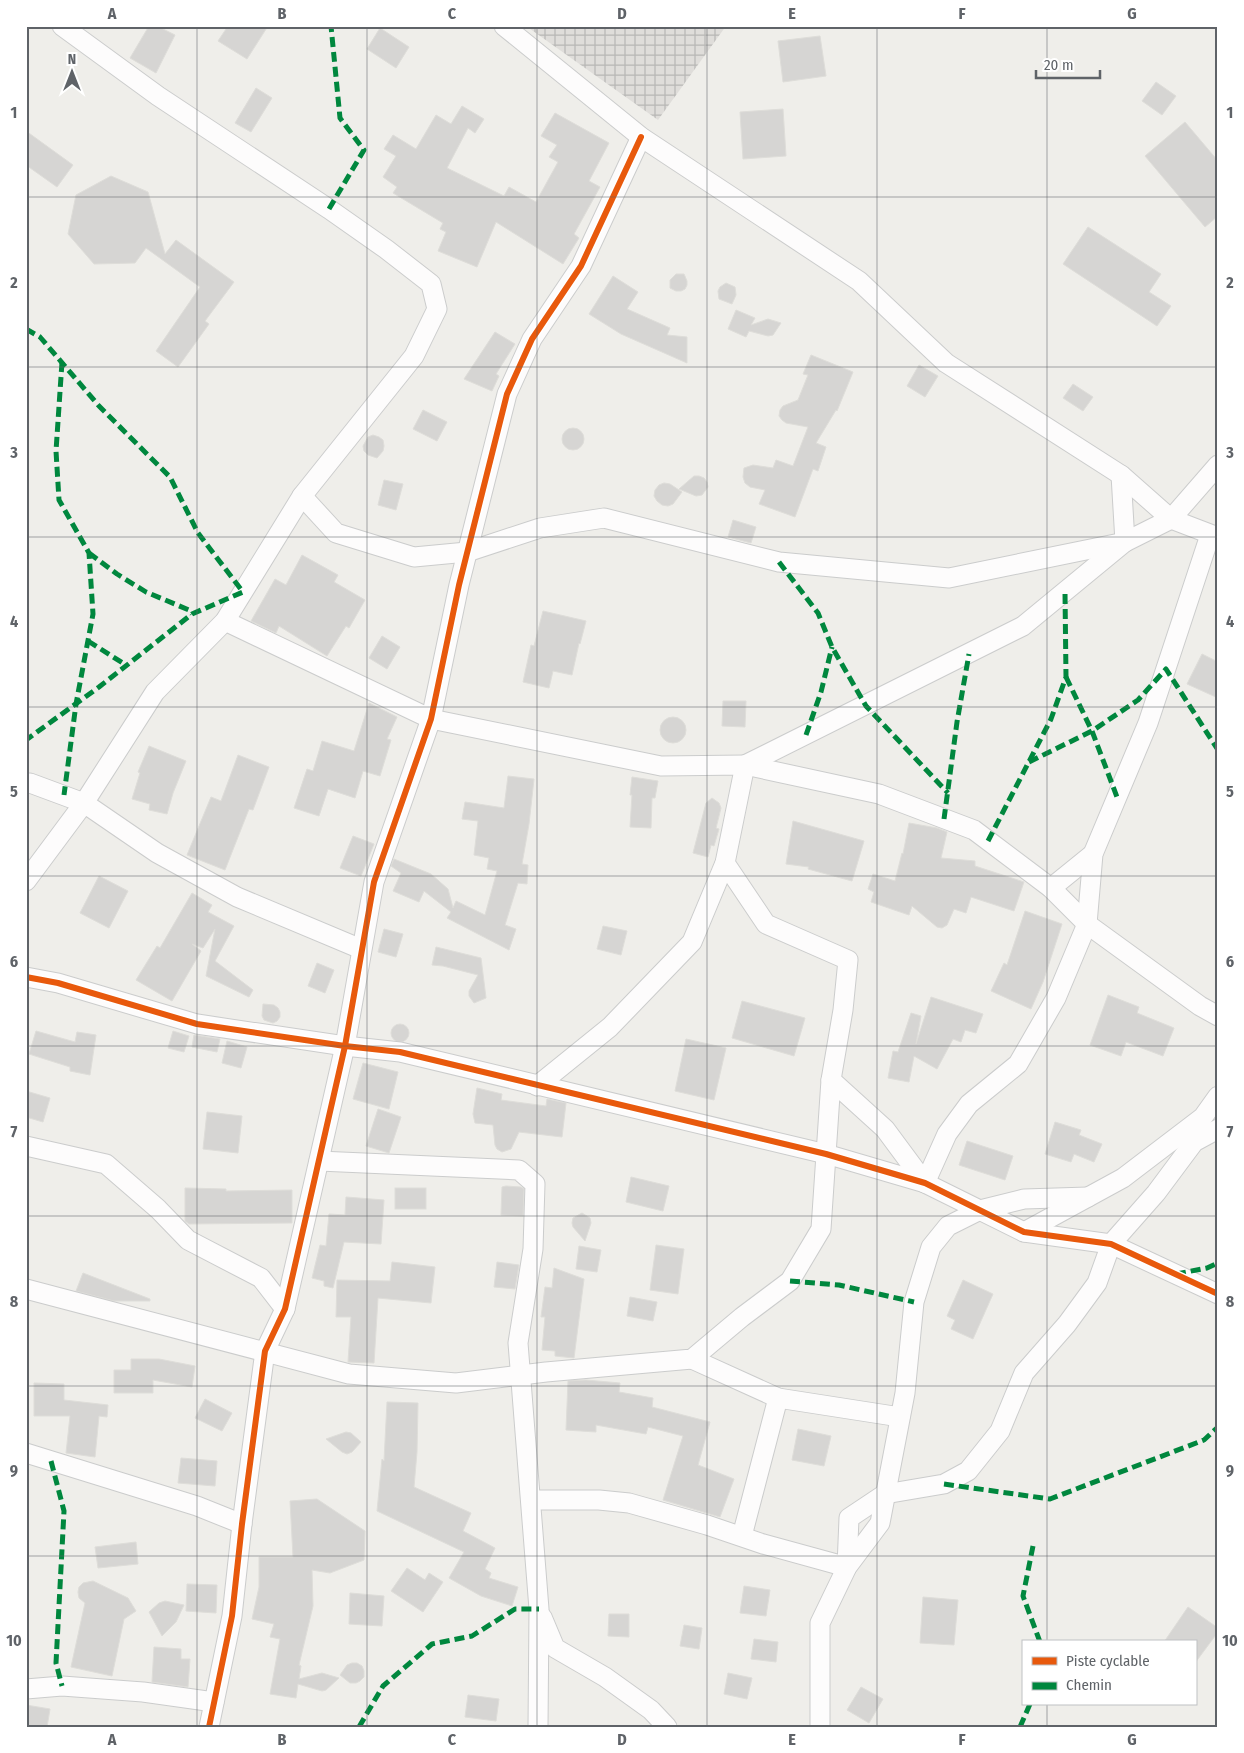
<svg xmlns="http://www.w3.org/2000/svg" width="1244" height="1753" font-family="'Fira Sans Condensed',sans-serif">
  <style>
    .industrial { fill: url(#industrial-grid) }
    .building { fill: #d6d5d3; stroke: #deddd9 }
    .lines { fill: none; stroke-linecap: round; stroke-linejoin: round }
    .street-casing { stroke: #cbcccc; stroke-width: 21 }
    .street { stroke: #fdfcfc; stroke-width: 19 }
    .quiet { stroke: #00873e; stroke-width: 5; stroke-dasharray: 10 5; stroke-linecap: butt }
    .cycleway-casing { stroke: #fff; stroke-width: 9 }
    .cycleway { stroke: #e8590c; stroke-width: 6 }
    .grid { fill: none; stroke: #5f6368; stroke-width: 1; stroke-opacity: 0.55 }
    .neatline { fill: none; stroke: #5f6368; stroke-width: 2 }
    .grid-label { font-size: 16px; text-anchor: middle; font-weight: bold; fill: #5f6368 }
  </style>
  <defs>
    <pattern id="industrial-grid" width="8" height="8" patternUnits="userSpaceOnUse" patternTransform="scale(1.25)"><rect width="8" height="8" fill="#dfddda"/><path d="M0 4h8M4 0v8" fill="none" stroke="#b8b7b5"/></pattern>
  </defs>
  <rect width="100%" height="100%" fill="#efeeea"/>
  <path class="industrial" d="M526 26H726L658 120Z"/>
  <g class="building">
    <path d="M149 26H157L175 35 156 73 130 58Z"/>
    <path d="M228 26H268L247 59 218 41Z"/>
    <path d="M380 28 409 47 396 68 367 49Z"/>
    <path d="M820 36 826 76 783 82 778 41Z"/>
    <path d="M1156 82 1176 96 1162 115 1142 101Z"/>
    <path d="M256 88 272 98 251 132 235 123Z"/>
    <path d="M462 106 484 119 475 133 468 128 447 168 504 196 509 187 536 202 558 162 549 157 557 145 541 136 555 113 609 143 589 181 600 187 574 234 579 238 563 264 496 222 477 267 438 251 446 232 440 229 443 223 393 193 397 187 383 177 396 156 384 149 393 135 416 149 436 115 451 124Z"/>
    <path d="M783 109 786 156 743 159 740 112Z"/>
    <path d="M1185 122 1218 161V216L1205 227 1145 156Z"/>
    <path d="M26 131 73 165 57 187 26 165Z"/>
    <path d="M111 176 148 192 165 254 176 240 234 282 205 321 209 324 178 367 156 351 200 287 146 248 135 263 94 264 68 234 76 195Z"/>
    <path d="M1088 227 1161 274 1149 292 1171 306 1157 326 1063 264Z"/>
    <path d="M676 274H684L687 281V285L685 289 681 291H676L670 288V280Z"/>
    <path d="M613 276 638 292 627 309 670 328 667 335 687 337V363L621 334 589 314Z"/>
    <path d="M726 283 735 287 736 295 732 304 719 299 718 291 720 287Z"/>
    <path d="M736 310 755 318 751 325 768 319 781 323 773 335 768 336 749 331 746 337 728 329Z"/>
    <path d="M495 332 515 344 496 374 499 376 492 391 464 379Z"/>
    <path d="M811 355 853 372 837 411 836 410 816 443 826 447 818 471 813 469 795 517 759 504 765 490 750 487 745 483 743 477 744 468 753 465 773 468 776 460 793 466 808 427 786 423 782 420 779 416 780 410 783 406 798 400 808 375 803 374Z"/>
    <path d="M919 365 938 376 925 397 907 386Z"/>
    <path d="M1073 384 1093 397 1083 411 1063 398Z"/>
    <path d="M423 410 447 422 437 441 413 429Z"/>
    <circle cx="573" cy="439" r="11"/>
    <path d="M373 435 379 437 383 440 384 446 383 451 377 458 368 455 364 451 363 446 368 437Z"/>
    <path d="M694 476H699L704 478 707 482 708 487 702 495 696 496 679 489Z"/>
    <path d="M384 480 403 484 396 510 378 505Z"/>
    <path d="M664 483 670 484 682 492 673 504 668 506 662 505 657 501 654 496 655 490 659 485Z"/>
    <path d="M733 520 756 527 751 543 728 537Z"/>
    <path d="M302 555 338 575 334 582 365 600 349 628 346 626 327 656 279 626 276 633 251 621 275 579 286 585Z"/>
    <path d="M543 611 586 621 580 644 579 643 572 675 553 671 549 688 523 682 531 645 534 646Z"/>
    <path d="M382 636 400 647 387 669 369 658Z"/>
    <path d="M1202 654 1218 662V698L1187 684Z"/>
    <path d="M723 701H746L745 727 722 726Z"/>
    <path d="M369 703 397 717 387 739 391 740 380 776 363 771 355 798 328 789 319 816 294 808 307 769 313 771 322 741 354 751Z"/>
    <circle cx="673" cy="730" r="13"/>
    <path d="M149 746 186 761 173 793 167 814 149 810 150 804 132 799 140 773 138 772Z"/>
    <path d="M238 755 269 767 253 810 249 809 225 870 187 855 211 797 221 801Z"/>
    <path d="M508 776 534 779 529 824 522 864 528 865 527 884 518 883 505 925 516 929 509 950 447 918 451 912 424 891 419 902 393 891 401 873 391 866 394 859 431 874 448 889 453 908 456 901 485 915 497 871 487 869 489 858 474 855 478 821 462 819 465 802 504 808Z"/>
    <path d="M632 777 658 781 655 798H652L651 828 630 827 632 795H630Z"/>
    <path d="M712 798 719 803 721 808 716 828 719 829 714 846 711 845 708 857 693 853 706 803Z"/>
    <path d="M793 821 864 841 852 881 808 869 809 867 786 864Z"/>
    <path d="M909 823 937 828 947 832 941 858 975 861V866L1024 882 1014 911 971 897 966 913 954 909 947 925 942 928 937 927 912 906 909 915 871 902 874 892 868 889 873 874 895 881 902 853 903 854Z"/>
    <path d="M353 836 374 844 361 876 340 868Z"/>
    <path d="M99 876 128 891 109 928 80 913Z"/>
    <path d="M192 893 212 905 208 912 234 926 215 961 253 990 249 997 206 976 215 929 203 948 192 944 201 951 172 1001 136 980 157 946 160 948Z"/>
    <path d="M1025 911 1062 924 1043 982 1031 1009 991 991 1004 963 1007 965Z"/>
    <path d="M603 926 627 931 621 955 597 949Z"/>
    <path d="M384 929 403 934 396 957 378 952Z"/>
    <path d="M436 947 481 958 486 998 474 1003 469 996V991L478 975 443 966 432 965Z"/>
    <path d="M317 963 334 970 325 993 308 986Z"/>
    <path d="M1108 995 1139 1007 1137 1013 1174 1028 1163 1056 1126 1042 1121 1056 1090 1045Z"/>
    <path d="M931 997 983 1014 976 1033 965 1030 961 1042 953 1039 937 1069 914 1056 909 1082 888 1078 893 1051 898 1052 911 1013 921 1016 916 1044Z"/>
    <path d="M742 1001 805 1018 794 1056 732 1038Z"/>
    <path d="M263 1004 274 1005 278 1008 280 1012V1017L277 1021 273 1023 264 1020 262 1016Z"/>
    <circle cx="400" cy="1033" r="9"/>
    <path d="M36 1031 75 1042 77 1032 96 1035 90 1075 70 1071V1067L29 1054Z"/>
    <path d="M173 1031 189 1036 184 1052 168 1048Z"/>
    <path d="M194 1035 220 1039 217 1052 192 1047Z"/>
    <path d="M686 1039 726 1048 714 1100 675 1091Z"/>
    <path d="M227 1041 247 1047 241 1068 222 1063Z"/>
    <path d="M363 1063 398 1072 389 1109 353 1099Z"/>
    <path d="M477 1088 502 1094 501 1100 546 1106 547 1099 566 1103 562 1137 519 1132 511 1149 502 1152 497 1149 495 1145 493 1125 475 1123 473 1114Z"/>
    <path d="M26 1091 50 1098 43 1122 26 1117Z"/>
    <path d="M378 1109 401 1117 389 1153 366 1146Z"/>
    <path d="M207 1112 242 1116 238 1153 203 1149Z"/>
    <path d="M1055 1122 1081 1130 1079 1135 1102 1144 1094 1162 1074 1154 1071 1162 1045 1154Z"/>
    <path d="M967 1141 1013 1156 1005 1180 959 1165Z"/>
    <path d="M631 1177 669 1186 663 1211 626 1202Z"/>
    <path d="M506 1186 521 1187 524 1189 523 1216 501 1215 502 1187Z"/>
    <path d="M185 1188 226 1189V1191L292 1190V1223L189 1224 185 1221Z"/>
    <rect x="395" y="1188" width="31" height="21"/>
    <path d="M346 1197 384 1200 381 1244 344 1242 333 1288 324 1286V1281L312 1278 320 1245 326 1246 329 1214 345 1215Z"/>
    <path d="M582 1213 590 1218 591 1223 585 1241 573 1227 572 1223 573 1218Z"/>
    <path d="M656 1245 684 1249 678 1294 650 1290Z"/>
    <path d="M579 1246 601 1250 597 1272 576 1269Z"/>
    <path d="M392 1262 435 1267 431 1303 378 1298 374 1363 348 1362 351 1317H336L337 1280 390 1281Z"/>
    <path d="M497 1262 519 1265 515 1289 494 1287Z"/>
    <path d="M554 1268 584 1279 574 1358 555 1356V1351L542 1350 545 1317H541L545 1287 552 1288Z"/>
    <path d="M83 1273 150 1299V1301H114L76 1291Z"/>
    <path d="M963 1280 993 1294 973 1339 951 1329 955 1320 947 1316Z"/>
    <path d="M630 1297 657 1302 653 1321 627 1316Z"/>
    <path d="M131 1359H159L195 1366 192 1387 153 1380V1393H114V1370H131Z"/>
    <path d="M586 1380 620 1383 619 1392 653 1398 652 1407 710 1422 698 1465 734 1479 720 1517 663 1500 683 1436 648 1427 646 1434 596 1425V1432L566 1430 568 1381Z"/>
    <path d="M34 1383 64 1384V1400L108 1405 107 1417 99 1416 95 1457 66 1453 70 1416H34Z"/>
    <path d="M205 1399 232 1413 222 1431 195 1418Z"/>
    <path d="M387 1402 418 1403 417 1452 414 1487 471 1513 463 1531 495 1548 485 1569 491 1573 489 1578 518 1587 512 1606 481 1596 449 1578 464 1552 377 1511 382 1459 384 1461Z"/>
    <path d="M798 1429 831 1436 824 1466 792 1460Z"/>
    <path d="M346 1432 351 1433 361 1442 352 1452 347 1454 342 1452 326 1439Z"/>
    <path d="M181 1458 217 1461 215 1486 178 1483Z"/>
    <path d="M317 1499 365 1531 364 1560 330 1573 312 1570 313 1606 299 1665 301 1666 299 1679 322 1673 339 1678 326 1690 322 1691 298 1684 296 1698 270 1694 280 1639 270 1637 274 1624 252 1619 259 1587V1557H293L290 1501Z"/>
    <path d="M136 1542 138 1564 98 1568 95 1547Z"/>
    <path d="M407 1568 425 1580 429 1573 443 1582 423 1612 391 1591Z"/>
    <path d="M93 1581 128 1598 136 1611 124 1619 112 1676 71 1667 85 1603 79 1598 78 1592 79 1587 83 1583Z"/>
    <path d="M187 1584 217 1585 216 1613 186 1611Z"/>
    <path d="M744 1586 770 1590 766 1616 740 1613Z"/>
    <path d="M350 1593 384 1596 382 1626 349 1624Z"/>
    <path d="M923 1597 958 1600 954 1645 920 1643Z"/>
    <path d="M165 1601 184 1605 176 1622 162 1636 149 1612 159 1603Z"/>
    <path d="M1188 1607 1218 1628V1632L1195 1663V1642H1164Z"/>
    <path d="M609 1614H629V1637L608 1636Z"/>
    <path d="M684 1625 702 1628 699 1649 680 1646Z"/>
    <path d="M754 1639 778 1642 776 1662 751 1659Z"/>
    <path d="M154 1647 181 1649V1659H190L188 1687 152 1682Z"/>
    <path d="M352 1663H357L362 1666 364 1671V1677L360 1681 356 1683H350L340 1675 347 1665Z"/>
    <path d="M728 1673 752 1678 747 1699 724 1694Z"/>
    <path d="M861 1687 883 1699 869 1723 847 1710Z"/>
    <path d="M468 1695 499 1699 496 1721 465 1717Z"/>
    <path d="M26 1705 50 1709 47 1727H26Z"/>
  </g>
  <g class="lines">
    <g class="street-casing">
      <g id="street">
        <path d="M504 26 641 137 859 281 946 363 1121 475 1171 519 1218 537"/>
        <path d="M302 496 336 533 414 557 467 552 540 528 604 518 779 562 949 578 1125 542 1171 519 1218 465"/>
        <path d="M225 621 431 719 661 766 745 765 879 794 974 830 1051 888 1087 924 1200 1006 1218 1016"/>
        <path d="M745 765 1023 626 1125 542 1121 475"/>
        <path d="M26 783H30L84 803 157 853 237 897 361 949"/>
        <path d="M725 863 766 924 848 960 843 1010 831 1080 885 1129 925 1183"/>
        <path d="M26 881 84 803 155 692 225 621 302 496 414 356 437 309 431 284 386 249 329 209 158 96 62 26"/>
        <path d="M1051 888 1093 854"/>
        <path d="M26 977 58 983 197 1024 345 1046 400 1052 826 1154 925 1183 1024 1232 1111 1244 1218 1294"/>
        <path d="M537 1086 610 1027 692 942 725 863 745 765"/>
        <path d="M26 1146 106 1164 158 1209 188 1240 261 1278 285 1309"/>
        <path d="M319 1161 519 1170 535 1184 533 1249 518 1343 539 1609 538 1727"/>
        <path d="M925 1183 947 1134 969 1104 1018 1064 1056 998 1087 924 1093 854 1148 723 1210 535"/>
        <path d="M1024 1232 1123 1178 1203 1117 1218 1096"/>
        <path d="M26 1289 349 1374 456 1383 546 1372 692 1359 742 1317 790 1281 821 1229 831 1080"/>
        <path d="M692 1359 778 1398 900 1417"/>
        <path d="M26 1453 197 1506 242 1524"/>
        <path d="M531 1500H599L629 1503 707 1525 763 1544 847 1567 849 1518 885 1494 944 1484 968 1471 1000 1431 1024 1373 1067 1324 1097 1283 1111 1244 1156 1193 1194 1142 1218 1129"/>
        <path d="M742 1536 778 1398"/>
        <path d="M542 1617 555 1648 605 1677 651 1710 667 1727"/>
        <path d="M26 1689 62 1686 143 1692 214 1702"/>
        <path d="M209 1727 232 1616 242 1524 265 1351 285 1309 345 1046 374 882 431 719 459 585 507 394 532 339 581 266 641 137"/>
        <path d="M820 1727V1623L847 1567 880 1523 905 1393 914 1302 931 1247 948 1226 980 1210 1024 1199 1088 1197"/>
      </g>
    </g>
    <use href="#street" class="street"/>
    <g class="quiet">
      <path d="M329 209 364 150 340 118 331 26"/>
      <path d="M26 329 40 337 99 406 170 477 198 533 243 592 192 614 99 687 26 740"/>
      <path d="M62 362 56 451 59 500 89 553 93 614 76 704 64 795"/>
      <path d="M89 553 117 574 146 592 189 610 192 614"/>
      <path d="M779 562 818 613 832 647 866 706 948 793"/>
      <path d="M88 641 126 665"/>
      <path d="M1066 677 1092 731 1117 797"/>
      <path d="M806 735 821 692 832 647"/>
      <path d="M1029 762 1092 731 1138 700 1166 669 1218 750"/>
      <path d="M944 819 957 722 969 654"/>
      <path d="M988 841 1051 719 1066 677 1065 592"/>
      <path d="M1176 1274 1207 1268 1218 1263"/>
      <path d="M790 1281 839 1285 914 1302"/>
      <path d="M51 1461 64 1511 56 1663 62 1686"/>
      <path d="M944 1484 1050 1499 1204 1440 1218 1427"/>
      <path d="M1033 1546 1023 1596 1040 1642"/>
      <path d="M359 1727 383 1686 432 1644 472 1636 515 1609H539"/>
      <path d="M1020 1727 1030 1704"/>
    </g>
    <g class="cycleway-casing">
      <g id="cycleway">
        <path d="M26 977 58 983 197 1024 345 1046 400 1052 826 1154 925 1183 1024 1232 1111 1244 1218 1294"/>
        <path d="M209 1727 232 1616 242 1524 265 1351 285 1309 345 1046 374 882 431 719 459 585 507 394 532 339 581 266 641 137"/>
      </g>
    </g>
    <use href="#cycleway" class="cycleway"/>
  </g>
  <path class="grid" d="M197 26V1727M367 26V1727M537 26V1727M707 26V1727M877 26V1727M1047 26V1642M26 197H1218M26 367H1218M26 537H1218M26 707H1218M26 876H1218M26 1046H1218M26 1216H1218M26 1386H1218M26 1556H1218M1047 1704V1727"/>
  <rect width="1244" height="1753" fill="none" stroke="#ffffff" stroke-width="55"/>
  <rect x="1022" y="1640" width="175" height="65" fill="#ffffff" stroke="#bfc1c3"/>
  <rect x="1032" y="1657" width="25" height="8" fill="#e8590c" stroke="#bfc1c3"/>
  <text x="1066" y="1666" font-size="15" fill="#5f6368">Piste cyclable</text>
  <rect x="1032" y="1682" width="25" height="8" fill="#00873e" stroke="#bfc1c3"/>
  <text x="1066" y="1690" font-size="15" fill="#5f6368">Chemin</text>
  <g transform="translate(72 72)" stroke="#ffffff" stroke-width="4" paint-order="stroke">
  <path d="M0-4L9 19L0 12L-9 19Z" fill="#5f6368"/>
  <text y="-8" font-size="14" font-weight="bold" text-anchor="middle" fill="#5f6368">N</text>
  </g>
  <path d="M1036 70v8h64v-8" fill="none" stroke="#5f6368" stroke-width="2.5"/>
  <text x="1044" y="70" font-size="15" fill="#5f6368" stroke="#ffffff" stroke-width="4" paint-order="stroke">20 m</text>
  <rect x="28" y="28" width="1188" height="1698" class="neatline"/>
  <g class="grid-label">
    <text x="112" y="19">A</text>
    <text x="282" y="19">B</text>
    <text x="452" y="19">C</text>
    <text x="622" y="19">D</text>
    <text x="792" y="19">E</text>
    <text x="962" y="19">F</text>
    <text x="1132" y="19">G</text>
    <text x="14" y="118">1</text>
    <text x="1230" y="118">1</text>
    <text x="14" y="288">2</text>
    <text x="1230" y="288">2</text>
    <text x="14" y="458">3</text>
    <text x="1230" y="458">3</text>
    <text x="14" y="627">4</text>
    <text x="1230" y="627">4</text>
    <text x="14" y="797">5</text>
    <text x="1230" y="797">5</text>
    <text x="14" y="967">6</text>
    <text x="1230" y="967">6</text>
    <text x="14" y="1137">7</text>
    <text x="1230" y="1137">7</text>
    <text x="14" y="1307">8</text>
    <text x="1230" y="1307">8</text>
    <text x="14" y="1476">9</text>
    <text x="1230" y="1476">9</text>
    <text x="14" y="1646">10</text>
    <text x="1230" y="1646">10</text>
    <text x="112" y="1745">A</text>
    <text x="282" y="1745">B</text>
    <text x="452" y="1745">C</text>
    <text x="622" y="1745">D</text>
    <text x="792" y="1745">E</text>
    <text x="962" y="1745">F</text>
    <text x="1132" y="1745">G</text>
  </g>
</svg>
